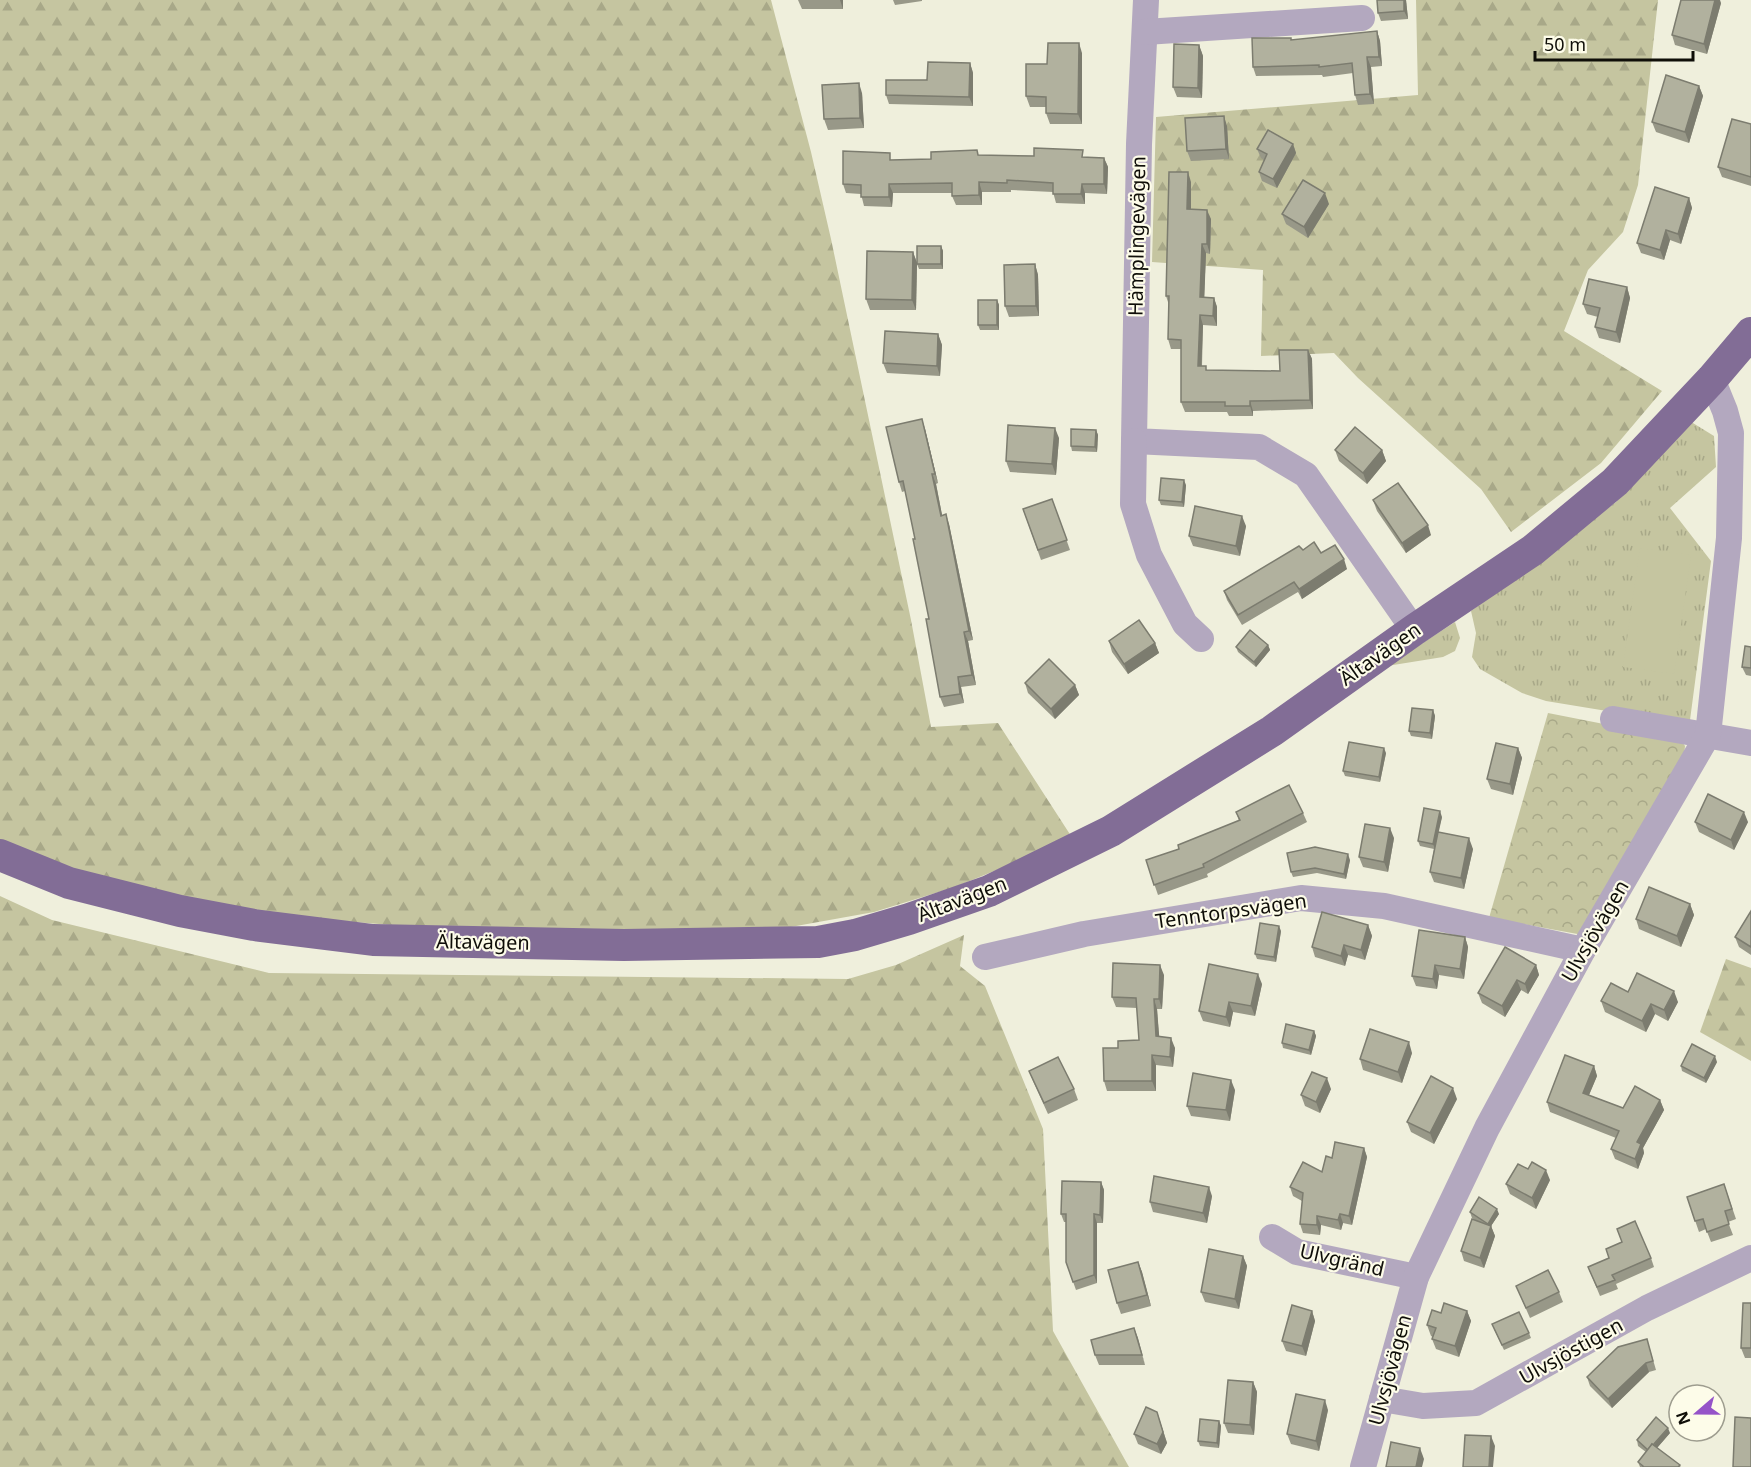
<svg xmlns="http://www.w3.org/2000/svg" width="1751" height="1467" font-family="'Noto Sans',sans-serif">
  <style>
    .grass { fill: url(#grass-tufts) }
    .forest { fill: url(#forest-firs) }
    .park { fill: url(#park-crowns) }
    .pitch { fill: #c5c5a0 }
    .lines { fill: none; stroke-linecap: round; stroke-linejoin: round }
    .minor { stroke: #b3a8bf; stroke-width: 26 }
    .major { stroke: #826d96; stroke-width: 32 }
    .wall { fill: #989888 }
    .shaded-wall { fill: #7c7c6f }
    .building { fill: #b1b19e; stroke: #7c7c6f; stroke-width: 1.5 }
    .labels { text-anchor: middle; stroke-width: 4.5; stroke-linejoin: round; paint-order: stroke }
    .street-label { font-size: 20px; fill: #0f0e08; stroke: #fdfce9 }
  </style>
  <defs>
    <pattern id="grass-tufts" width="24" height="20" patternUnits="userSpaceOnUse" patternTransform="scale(1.5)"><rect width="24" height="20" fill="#c5c5a0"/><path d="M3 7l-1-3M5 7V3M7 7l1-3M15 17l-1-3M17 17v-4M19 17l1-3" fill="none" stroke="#a8a888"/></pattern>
    <pattern id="forest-firs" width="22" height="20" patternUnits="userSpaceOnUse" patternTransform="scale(1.5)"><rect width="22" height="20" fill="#c5c5a0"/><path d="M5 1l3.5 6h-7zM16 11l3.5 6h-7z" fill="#a8a888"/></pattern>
    <pattern id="park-crowns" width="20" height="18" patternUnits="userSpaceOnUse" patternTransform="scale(1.5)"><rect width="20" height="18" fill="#c5c5a0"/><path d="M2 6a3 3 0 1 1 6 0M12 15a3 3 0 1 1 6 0" fill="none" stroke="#a8a888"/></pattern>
  </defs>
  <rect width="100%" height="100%" fill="#efefdc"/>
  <g class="grass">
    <path d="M1688 420 1714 436 1716 467 1670 508 1711 561 1690 720 1686 724 1546 701 1522 693 1480 669 1472 657 1476 633 1471 611 1616 502Z"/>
    <path d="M1455 622 1460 638 1455 651 1443 657 1387 666Z"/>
  </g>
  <g class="forest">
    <path d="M0 0H771L811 152 831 239 911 620 931 727 998 723 1073 839 955 887 874 912 785 928 492 933 230 912 75 878 0 845Z"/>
    <path d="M1416 0H1658L1638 185 1623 232 1588 270 1564 331 1662 391 1601 463 1511 532 1481 489 1358 378 1334 353 1261 356 1263 270 1152 262 1156 117 1418 95Z"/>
    <path d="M0 896 52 920 269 973 848 979 896 965 964 935 960 966 985 986 1043 1129 1053 1331 1129 1467H0Z"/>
    <path d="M1726 959 1751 968V1061L1700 1032Z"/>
  </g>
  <path class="park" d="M1548 713 1680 739 1685 746 1684 756 1583 935 1489 918Z"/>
  <path class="pitch" d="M1640 548 1691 555 1674 674 1623 667Z"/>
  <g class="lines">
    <g class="minor">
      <path d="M1146 0 1139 144 1134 441 1259 447 1306 475 1414 630"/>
      <path d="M1145 32 1362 18"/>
      <path d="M1134 441 1133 504 1149 555 1185 624 1201 639"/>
      <path d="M1613 719 1751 743"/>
      <path d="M985 957 1084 934 1301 898 1384 906 1583 950"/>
      <path d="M1272 1237 1297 1252 1416 1277"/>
      <path d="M1382 1399 1423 1406 1476 1403 1647 1308 1751 1258"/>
      <path d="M1363 1467 1416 1277 1487 1128 1583 950 1708 735 1729 538 1731 433 1725 411 1712 379"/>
    </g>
    <path class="major" d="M0 855 69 883 180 911 254 925 373 940 624 945 818 942 855 935 909 919 989 891 1111 831 1272 731 1414 630 1533 550 1615 482 1712 379 1751 333"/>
  </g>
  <g class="wall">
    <path d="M798 0H843V9H802Z"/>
    <path d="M893 0H922V1L895 5Z"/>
    <path d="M1406 0 1408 19 1381 21 1378 13Z"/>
    <path d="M1721 3 1707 54 1675 45 1672 35Z"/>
    <path d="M1377 31 1380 41 1382 66 1371 67 1374 104 1358 105 1355 95 1353 73 1323 77 1322 75 1256 76 1253 67 1292 40Z"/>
    <path d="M1199 45 1203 56 1202 98 1177 97 1173 87Z"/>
    <path d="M1082 53V124H1050L1046 113V107H1030L1026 96 1047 64Z"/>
    <path d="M970 63 973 73V106L889 104 886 95Z"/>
    <path d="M1699 86 1703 96 1689 143 1656 132 1652 122Z"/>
    <path d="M862 93 864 128 828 130 824 119Z"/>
    <path d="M1751 124V186L1722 177 1718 167Z"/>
    <path d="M1227 126 1229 159 1191 161 1187 151Z"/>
    <path d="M1293 144 1296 153 1277 188 1262 181 1259 172 1264 160 1261 158 1257 149Z"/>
    <path d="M979 155 1104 158 1108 167 1107 194 1085 193V204L1056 203 1053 192 1011 190V192H982V205H956L952 196V193H893L892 207 864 206 861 194 846 193 843 184 931 159Z"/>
    <path d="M1191 182V209L1211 219 1210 254 1206 253 1204 297 1214 298 1217 307V326L1203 325 1202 366 1207 370 1280 371 1308 350 1312 359 1313 409 1253 411V416H1229L1227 412H1185L1181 402V349H1171L1168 339 1169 305 1166 296Z"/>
    <path d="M1689 198 1692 208 1681 244 1670 240 1664 260 1641 253 1637 243Z"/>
    <path d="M1329 204 1308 238 1286 224 1282 214Z"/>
    <path d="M941 246 943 251V269H919L917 264Z"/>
    <path d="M913 252 917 263 916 310H870L866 299Z"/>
    <path d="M1035 264 1038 275 1039 316 1009 317 1005 306Z"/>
    <path d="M1627 287 1630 298 1620 343 1599 338 1595 327 1598 317 1587 314 1583 304Z"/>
    <path d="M997 300 999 305V330H980L978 325Z"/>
    <path d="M938 334 942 345 940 376 887 373 883 363Z"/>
    <path d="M925 429 938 483 936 484 942 515 949 524 973 640 968 641 976 685 961 687 964 703 944 707 940 697 929 619 915 539 905 491 902 492 899 482Z"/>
    <path d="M1096 430 1098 435 1097 452 1072 451 1071 446Z"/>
    <path d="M1059 438 1056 475 1010 472 1006 461Z"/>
    <path d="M1335 450H1382L1386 461 1367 484 1339 461Z"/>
    <path d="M1186 485 1184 507 1161 505 1159 500Z"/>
    <path d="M1052 499 1070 550 1041 560 1023 509Z"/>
    <path d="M1373 500 1431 535 1406 553 1377 511Z"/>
    <path d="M1246 526 1240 556 1193 546 1189 536Z"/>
    <path d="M1303 550 1321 553 1347 569 1302 599 1298 592 1242 625 1227 600 1224 591Z"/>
    <path d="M1109 641 1155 643 1159 653 1128 674 1112 652Z"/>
    <path d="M1268 645 1270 650 1256 667 1238 652 1236 647Z"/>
    <path d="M1751 647V676L1746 675 1742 667Z"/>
    <path d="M1025 683 1075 685 1079 695 1055 719 1028 693Z"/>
    <path d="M1433 710 1435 716 1432 739 1411 736 1409 731Z"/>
    <path d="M1518 748 1522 758 1513 795 1491 789 1487 779Z"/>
    <path d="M1386 753 1380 782 1345 776 1343 771Z"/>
    <path d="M1236 812 1303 813 1307 822 1207 874 1208 877 1158 895 1146 860 1179 849 1239 821Z"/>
    <path d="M1442 817 1438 832 1473 849 1464 889 1434 882 1430 872 1434 849 1420 846 1418 841Z"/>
    <path d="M1695 822H1748L1734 850 1699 832Z"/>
    <path d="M1394 838 1388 872 1363 867 1359 857Z"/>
    <path d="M1350 860 1346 879 1317 873 1293 877 1291 872Z"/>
    <path d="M1690 904 1694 915 1681 947 1639 929 1636 919Z"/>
    <path d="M1751 911V955L1739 947 1735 937Z"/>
    <path d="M1368 925 1372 936 1365 960 1348 955 1345 966 1315 957 1312 947Z"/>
    <path d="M1281 931 1276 962 1257 959 1255 954Z"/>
    <path d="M1465 937 1468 947 1464 979 1439 975 1437 989 1416 986 1412 976Z"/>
    <path d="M1536 965 1539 975 1528 994 1521 990 1505 1017 1482 1003 1478 993Z"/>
    <path d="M1164 975 1162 1009H1157L1159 1037 1175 1048 1173 1067 1156 1065V1091H1107L1104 1081 1118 1048 1139 1040 1137 1008 1116 1007 1112 997Z"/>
    <path d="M1262 984 1255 1016 1233 1012 1230 1027 1203 1021 1199 1011Z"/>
    <path d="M1628 992 1678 1002 1668 1021 1655 1014 1646 1032 1605 1012 1601 1001Z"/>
    <path d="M1314 1031 1316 1036 1311 1055 1283 1048 1282 1043Z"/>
    <path d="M1412 1053 1402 1083 1363 1070 1360 1059Z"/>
    <path d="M1717 1062 1706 1083 1682 1071 1681 1066Z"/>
    <path d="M1594 1066 1597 1076 1589 1095 1623 1108 1660 1100 1664 1110 1643 1148 1644 1153 1638 1169 1615 1159 1611 1149 1616 1138 1550 1112 1547 1102Z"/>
    <path d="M1029 1071 1074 1089 1078 1100 1048 1114 1033 1081Z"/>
    <path d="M1331 1089 1320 1113 1305 1106 1301 1095Z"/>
    <path d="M1235 1090 1230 1121 1191 1116 1187 1106Z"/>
    <path d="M1457 1099 1434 1144 1411 1132 1407 1122Z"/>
    <path d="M1364 1148 1367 1157 1352 1225 1343 1223 1341 1230 1321 1225 1320 1235 1303 1233 1300 1224 1302 1201 1293 1196 1290 1187 1322 1172 1332 1158Z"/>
    <path d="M1550 1180 1536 1209 1510 1194 1506 1184Z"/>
    <path d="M1101 1182 1104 1190 1103 1223H1097V1283L1076 1290 1066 1262V1222H1064L1061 1214Z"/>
    <path d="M1724 1184 1736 1219 1728 1222 1733 1235 1711 1242 1706 1229 1699 1232 1687 1197Z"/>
    <path d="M1212 1196 1207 1223 1153 1212 1150 1202Z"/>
    <path d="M1470 1212 1499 1214 1491 1226 1495 1236 1484 1268 1464 1261 1461 1251 1477 1221 1472 1218Z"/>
    <path d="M1617 1229 1651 1258 1654 1267 1616 1284 1618 1289 1600 1296 1588 1267 1609 1258 1606 1249 1622 1242Z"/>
    <path d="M1243 1256 1247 1266 1239 1309 1205 1302 1201 1292Z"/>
    <path d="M1138 1262 1142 1272 1151 1306 1121 1314 1117 1303Z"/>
    <path d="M1516 1286 1559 1292 1563 1302 1530 1318Z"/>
    <path d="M1751 1303V1358H1745L1741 1348Z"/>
    <path d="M1312 1311 1315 1321 1306 1356 1286 1351 1282 1341Z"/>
    <path d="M1467 1311 1471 1321 1459 1357 1436 1349 1432 1339 1433 1337 1431 1336 1427 1325 1441 1313Z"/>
    <path d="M1134 1328 1145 1365H1099L1095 1355Z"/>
    <path d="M1494 1329 1529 1333 1531 1338 1504 1350Z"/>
    <path d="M1647 1339 1656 1370 1649 1372 1612 1408 1590 1386 1587 1377Z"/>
    <path d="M1253 1382 1257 1392 1254 1435 1228 1433 1224 1423Z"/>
    <path d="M1328 1410 1319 1451 1291 1444 1287 1434Z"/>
    <path d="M1157 1412 1167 1443 1161 1454 1138 1444 1134 1434Z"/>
    <path d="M1219 1421 1221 1426 1219 1448 1200 1446 1198 1441Z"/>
    <path d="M1670 1433 1657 1448 1681 1467H1640L1638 1462 1646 1452 1638 1446 1637 1440Z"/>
  </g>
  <g class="shaded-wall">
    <path d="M840 0H843V9Z"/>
    <path d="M1404 0H1406L1408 19 1404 11Z"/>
    <path d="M1715 0H1720L1721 3 1707 54 1704 44Z"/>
    <path d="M1377 31 1380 41 1382 66 1379 57Z"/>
    <path d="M1079 43 1082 53V124L1078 114Z"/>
    <path d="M1199 45 1203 56 1202 98 1198 88Z"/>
    <path d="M1367 57 1371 67 1374 104 1370 94Z"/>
    <path d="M970 63 973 73V106L969 97Z"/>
    <path d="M859 83 862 93 864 128 860 118Z"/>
    <path d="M1699 86 1703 96 1689 143 1685 132Z"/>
    <path d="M1224 116 1227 126 1229 159 1226 149Z"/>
    <path d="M1293 144 1296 153 1277 188 1273 179Z"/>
    <path d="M1104 158 1108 167 1107 194 1104 184Z"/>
    <path d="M1188 172 1191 182V219L1187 209Z"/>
    <path d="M979 182 982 192V205L979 195Z"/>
    <path d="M889 184 893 193 892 207 889 197Z"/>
    <path d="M1082 184 1085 193V204L1081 194Z"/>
    <path d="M1325 193 1329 204 1308 238 1304 227Z"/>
    <path d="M1689 198 1692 208 1681 244 1678 234Z"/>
    <path d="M1207 210 1211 219 1210 254 1207 244Z"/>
    <path d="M1666 230 1670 240 1664 260 1660 250Z"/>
    <path d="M1202 244 1206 253 1204 307 1200 297Z"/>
    <path d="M941 246 943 251V269L941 264Z"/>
    <path d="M913 252 917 263 916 310 912 300Z"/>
    <path d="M1035 264 1038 275 1039 316 1036 306Z"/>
    <path d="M1627 287 1630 298 1620 343 1616 332Z"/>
    <path d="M1214 298 1217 307V326L1213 316Z"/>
    <path d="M997 300 999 305V330L997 325Z"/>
    <path d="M1200 315 1203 325 1201 376 1198 366Z"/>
    <path d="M938 334 942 345 940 376 937 366Z"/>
    <path d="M1308 350 1312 359 1313 409 1310 400Z"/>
    <path d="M1250 401 1253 411V416L1250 406Z"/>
    <path d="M922 419 925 429 938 483 935 474Z"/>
    <path d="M1055 428 1059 438 1056 475 1052 464Z"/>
    <path d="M1096 430 1098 435 1097 452 1095 447Z"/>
    <path d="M1382 450 1386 461 1367 484 1363 473Z"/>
    <path d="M932 474 936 484 944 525 941 516Z"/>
    <path d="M1184 480 1186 485 1184 507 1182 502Z"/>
    <path d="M946 514 949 524 973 640 969 631Z"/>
    <path d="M1242 516 1246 526 1240 556 1236 546Z"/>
    <path d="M1428 525 1431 535 1406 553 1402 543Z"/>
    <path d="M1344 559 1347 569 1302 599 1299 589Z"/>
    <path d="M964 632 968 641 976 685 972 675Z"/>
    <path d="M1155 643 1159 653 1128 674 1124 664Z"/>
    <path d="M1268 645 1270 650 1256 667 1254 662Z"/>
    <path d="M958 677 961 687 964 703 960 694Z"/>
    <path d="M1075 685 1079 695 1055 719 1051 709Z"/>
    <path d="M1433 710 1435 716 1432 739 1430 733Z"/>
    <path d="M1384 748 1386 753 1380 782 1379 777Z"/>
    <path d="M1518 748 1522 758 1513 795 1510 784Z"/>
    <path d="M1440 811 1442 817 1435 849 1433 844Z"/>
    <path d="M1744 812 1748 822 1734 850 1731 840Z"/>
    <path d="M1390 828 1394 838 1388 872 1384 862Z"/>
    <path d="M1469 838 1473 849 1464 889 1461 878Z"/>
    <path d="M1348 854 1350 860 1346 879 1344 874Z"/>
    <path d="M1690 904 1694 915 1681 947 1677 936Z"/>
    <path d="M1368 925 1372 936 1365 960 1361 950Z"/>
    <path d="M1279 926 1281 931 1276 962 1274 957Z"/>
    <path d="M1465 937 1468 947 1464 979 1460 969Z"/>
    <path d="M1344 945 1348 955 1345 966 1341 956Z"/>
    <path d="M1160 965 1164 975 1162 1009 1159 999Z"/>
    <path d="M1435 965 1439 975 1437 989 1433 979Z"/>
    <path d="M1536 965 1539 975 1528 994 1525 984Z"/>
    <path d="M1258 974 1262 984 1255 1016 1251 1006Z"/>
    <path d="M1517 980 1521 990 1505 1017 1502 1006Z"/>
    <path d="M1674 991 1678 1002 1668 1021 1664 1010Z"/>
    <path d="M1154 999 1157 1009 1160 1046 1156 1036Z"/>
    <path d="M1229 1002 1233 1012 1230 1027 1226 1017Z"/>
    <path d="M1651 1004 1655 1014 1646 1032 1642 1021Z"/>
    <path d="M1314 1031 1316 1036 1311 1055 1309 1050Z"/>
    <path d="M1171 1038 1175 1048 1173 1067 1170 1057Z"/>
    <path d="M1409 1042 1412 1053 1402 1083 1398 1072Z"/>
    <path d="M1152 1055 1156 1065V1091L1152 1081Z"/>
    <path d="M1715 1056 1717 1062 1706 1083 1704 1078Z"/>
    <path d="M1594 1066 1597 1076 1586 1102 1583 1093Z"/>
    <path d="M1327 1078 1331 1089 1320 1113 1316 1102Z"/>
    <path d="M1231 1080 1235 1090 1230 1121 1226 1110Z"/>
    <path d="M1453 1088 1457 1099 1434 1144 1430 1133Z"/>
    <path d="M1660 1100 1664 1110 1643 1148 1644 1153 1638 1169 1635 1159 1637 1142Z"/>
    <path d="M1364 1148 1367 1157 1352 1225 1349 1216Z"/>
    <path d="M1546 1170 1550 1180 1536 1209 1532 1198Z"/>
    <path d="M1101 1182 1104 1190 1103 1223 1100 1215Z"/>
    <path d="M1209 1187 1212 1196 1207 1223 1203 1213Z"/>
    <path d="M1497 1209 1499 1214 1491 1226 1495 1236 1484 1268 1480 1258 1490 1229 1488 1224Z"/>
    <path d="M1094 1214 1097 1223V1283L1094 1275Z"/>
    <path d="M1340 1214 1343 1223 1341 1230 1338 1220Z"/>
    <path d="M1317 1216 1321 1225 1320 1235 1317 1225Z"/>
    <path d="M1243 1256 1247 1266 1239 1309 1235 1299Z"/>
    <path d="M1138 1262 1142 1272 1151 1306 1147 1295Z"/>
    <path d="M1312 1311 1315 1321 1306 1356 1302 1346Z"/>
    <path d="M1467 1311 1471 1321 1459 1357 1455 1346Z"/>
    <path d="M1134 1328 1138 1338 1145 1365 1142 1355Z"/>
    <path d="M1646 1363 1649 1372 1612 1408 1608 1399Z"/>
    <path d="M1253 1382 1257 1392 1254 1435 1250 1425Z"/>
    <path d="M1325 1400 1328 1410 1319 1451 1316 1441Z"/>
    <path d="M1157 1412 1167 1443 1161 1454 1157 1444Z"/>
    <path d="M1219 1421 1221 1426 1219 1448 1217 1443Z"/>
    <path d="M1668 1428 1670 1433 1650 1456 1649 1451Z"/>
    <path d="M1491 1436 1495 1446 1493 1467H1489Z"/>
    <path d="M1420 1448 1424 1459 1422 1467H1416Z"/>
  </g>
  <g class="building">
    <path d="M1377 0H1404V11L1378 13Z"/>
    <path d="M1681 0H1715L1704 44 1672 35Z"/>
    <path d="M1377 31 1379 57H1367L1370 94 1355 95 1352 63 1319 67V65L1253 67 1252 38H1291V40Z"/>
    <path d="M1048 43H1079L1078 114 1046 113V97L1026 96V64H1047Z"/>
    <path d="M1174 44 1199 45 1198 88 1173 87Z"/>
    <path d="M928 62 970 63 969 97 886 95V80H927Z"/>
    <path d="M1666 75 1699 86 1685 132 1652 122Z"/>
    <path d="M859 83 860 118 824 119 822 85Z"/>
    <path d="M1224 116 1226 149 1187 151 1185 118Z"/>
    <path d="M1732 119 1751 124V177L1718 167Z"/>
    <path d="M1268 130 1293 144 1273 179 1259 172 1267 154 1257 149Z"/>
    <path d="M1034 148 1083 150 1082 157 1104 158V184H1082L1081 194H1053V183L1007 180V183L979 182V195L952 196V183L889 184V197H861V185L843 184V151L890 153V160L931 159V152L977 150 978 155 1034 156Z"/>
    <path d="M1169 172H1188L1187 209 1207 210V244H1202L1200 297 1214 298 1213 316 1200 315 1198 366H1206V370L1280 371 1279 350H1308L1310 400 1250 401V406H1225V402H1181V340L1168 339 1169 296H1166Z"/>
    <path d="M1303 180 1325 193 1304 227 1282 214Z"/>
    <path d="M1655 187 1689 198 1678 234 1666 230 1660 250 1637 243Z"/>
    <rect x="917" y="246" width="24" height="18"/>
    <path d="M867 251 913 252 912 300 866 299Z"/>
    <path d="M1035 264 1036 306H1005L1004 265Z"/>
    <path d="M1589 279 1627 287 1616 332 1595 327 1600 308 1583 304Z"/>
    <rect x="978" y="300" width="19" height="25"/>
    <path d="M885 331 938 334 937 366 883 363Z"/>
    <path d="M922 419 935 474H932L941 516 946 514 969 631 964 632 972 675 958 677 960 694 940 697 926 619H929L913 539H915L903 481 899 482 886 427Z"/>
    <path d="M1008 425 1055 428 1052 464 1006 461Z"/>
    <path d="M1355 427 1382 450 1363 473 1335 450Z"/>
    <path d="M1071 429 1096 430 1095 447 1071 446Z"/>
    <path d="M1161 478 1184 480 1182 502 1159 500Z"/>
    <path d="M1398 483 1428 525 1402 543 1373 500Z"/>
    <path d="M1052 499 1067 540 1038 550 1023 509Z"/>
    <path d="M1195 506 1242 516 1236 546 1189 536Z"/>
    <path d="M1314 542 1321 553 1335 545 1344 559 1299 589 1294 582 1238 615 1224 591 1299 546 1303 550Z"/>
    <path d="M1139 620 1155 643 1124 664 1109 641Z"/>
    <path d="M1250 630 1268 645 1254 662 1236 647Z"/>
    <path d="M1745 646 1751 647V668L1742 667Z"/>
    <path d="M1049 659 1075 685 1051 709 1025 683Z"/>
    <path d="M1412 708 1433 710 1430 733 1409 731Z"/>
    <path d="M1349 742 1384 748 1379 777 1343 771Z"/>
    <path d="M1496 743 1518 748 1510 784 1487 779Z"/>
    <path d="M1289 785 1303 813 1203 864 1204 867 1154 885 1146 860 1179 849 1178 845 1240 820 1236 812Z"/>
    <path d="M1708 794 1744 812 1731 840 1695 822Z"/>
    <path d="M1424 808 1440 811 1433 844 1418 841Z"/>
    <path d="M1365 824 1390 828 1384 862 1359 857Z"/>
    <path d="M1438 832 1469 838 1461 878 1430 872Z"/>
    <path d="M1315 847 1348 854 1344 874 1315 868 1291 872 1287 853Z"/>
    <path d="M1649 887 1690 904 1677 936 1636 919Z"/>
    <path d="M1751 911V947L1735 937Z"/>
    <path d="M1322 912 1368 925 1361 950 1344 945 1341 956 1312 947Z"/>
    <path d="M1260 923 1279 926 1274 957 1255 954Z"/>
    <path d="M1419 930 1465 937 1460 969 1435 965 1433 979 1412 976Z"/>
    <path d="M1505 947 1536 965 1525 984 1517 980 1502 1006 1478 993Z"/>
    <path d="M1113 963 1160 965 1159 999H1154L1156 1036 1171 1038 1170 1057 1152 1055V1081H1104L1103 1048H1118V1041L1139 1040 1136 998 1112 997Z"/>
    <path d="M1209 964 1258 974 1251 1006 1229 1002 1226 1017 1199 1011Z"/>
    <path d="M1637 973 1674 991 1664 1010 1651 1004 1642 1021 1601 1001 1611 983 1628 992Z"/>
    <path d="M1286 1024 1314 1031 1309 1050 1282 1043Z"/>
    <path d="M1370 1029 1409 1042 1398 1072 1360 1059Z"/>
    <path d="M1692 1044 1715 1056 1704 1078 1681 1066Z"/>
    <path d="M1565 1055 1594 1066 1583 1093 1623 1108 1635 1086 1660 1100 1637 1142 1641 1144 1635 1159 1611 1149 1619 1131 1547 1102Z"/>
    <path d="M1058 1057 1074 1089 1044 1103 1029 1071Z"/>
    <path d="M1312 1072 1327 1078 1316 1102 1301 1095Z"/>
    <path d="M1193 1073 1231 1080 1226 1110 1187 1106Z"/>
    <path d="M1431 1076 1453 1088 1430 1133 1407 1122Z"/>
    <path d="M1335 1142 1364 1148 1349 1216 1340 1214 1338 1220 1317 1216V1225L1300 1224 1303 1193 1290 1187 1303 1162 1322 1172 1326 1156 1332 1158Z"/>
    <path d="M1532 1162 1546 1170 1532 1198 1506 1184 1518 1164 1528 1169Z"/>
    <path d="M1154 1176 1209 1187 1203 1213 1150 1202Z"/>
    <path d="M1062 1181 1101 1182 1100 1215 1094 1214V1275L1073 1282 1066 1262V1214H1061Z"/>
    <path d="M1724 1184 1732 1209 1725 1211 1729 1224 1707 1232 1703 1219 1695 1221 1687 1197Z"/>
    <path d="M1479 1197 1497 1209 1488 1224 1470 1212Z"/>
    <path d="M1472 1219 1491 1226 1480 1258 1461 1251Z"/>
    <path d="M1635 1221 1651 1258 1612 1275 1615 1280 1597 1287 1588 1267 1609 1258 1606 1249 1622 1242 1617 1229Z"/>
    <path d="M1209 1249 1243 1256 1235 1299 1201 1292Z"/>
    <path d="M1138 1262 1147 1295 1117 1303 1108 1270Z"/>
    <path d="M1548 1270 1559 1292 1526 1308 1516 1286Z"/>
    <path d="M1444 1303 1467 1311 1455 1346 1432 1339 1436 1328 1427 1325 1432 1310 1441 1313Z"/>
    <path d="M1743 1303H1751V1348H1741Z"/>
    <path d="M1292 1305 1312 1311 1302 1346 1282 1341Z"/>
    <path d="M1519 1312 1529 1333 1502 1345 1492 1324Z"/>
    <path d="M1134 1328 1142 1355H1095L1091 1340Z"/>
    <path d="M1647 1339 1653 1361 1646 1363 1608 1399 1587 1377 1618 1347Z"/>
    <path d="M1228 1380 1253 1382 1250 1425 1224 1423Z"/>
    <path d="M1296 1394 1325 1400 1316 1441 1287 1434Z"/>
    <path d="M1146 1407 1157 1412 1163 1432 1157 1444 1134 1434Z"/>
    <path d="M1656 1417 1668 1428 1653 1445 1652 1444 1648 1450 1637 1440Z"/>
    <path d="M1735 1417 1751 1418V1467H1733Z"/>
    <path d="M1200 1419 1219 1421 1217 1443 1198 1441Z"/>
    <path d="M1465 1435 1491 1436 1489 1467H1463Z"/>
    <path d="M1391 1442 1420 1448 1416 1467H1386Z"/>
    <path d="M1652 1444 1680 1465 1678 1467H1643V1466L1638 1462Z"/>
  </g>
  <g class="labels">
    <g class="street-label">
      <text transform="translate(1137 236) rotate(-89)" y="7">Hämplingevägen</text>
      <text transform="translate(1380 654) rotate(-35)" y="7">Ältavägen</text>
      <text transform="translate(962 899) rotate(-21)" y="7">Ältavägen</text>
      <text transform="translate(1231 911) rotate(-8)" y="7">Tenntorpsvägen</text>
      <text transform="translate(1595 931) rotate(-60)" y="7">Ulvsjövägen</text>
      <text transform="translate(483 942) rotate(1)" y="7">Ältavägen</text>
      <text transform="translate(1342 1260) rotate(13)" y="7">Ulvgränd</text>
      <text transform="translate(1571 1351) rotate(-29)" y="7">Ulvsjöstigen</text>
      <text transform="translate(1390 1370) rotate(-75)" y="7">Ulvsjövägen</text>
    </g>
  </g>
  <g transform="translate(1697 1413) rotate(250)"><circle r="28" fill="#fdfce9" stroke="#9e9d8f" stroke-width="1.5"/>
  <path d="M0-4.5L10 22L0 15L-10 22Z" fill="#9553c8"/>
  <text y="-9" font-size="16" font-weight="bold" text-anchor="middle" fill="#0f0e08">N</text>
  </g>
  <path d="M1535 51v9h158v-9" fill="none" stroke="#0f0e08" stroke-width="3"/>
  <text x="1544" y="51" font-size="18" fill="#0f0e08" stroke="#fdfce9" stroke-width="4.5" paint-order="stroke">50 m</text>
</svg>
